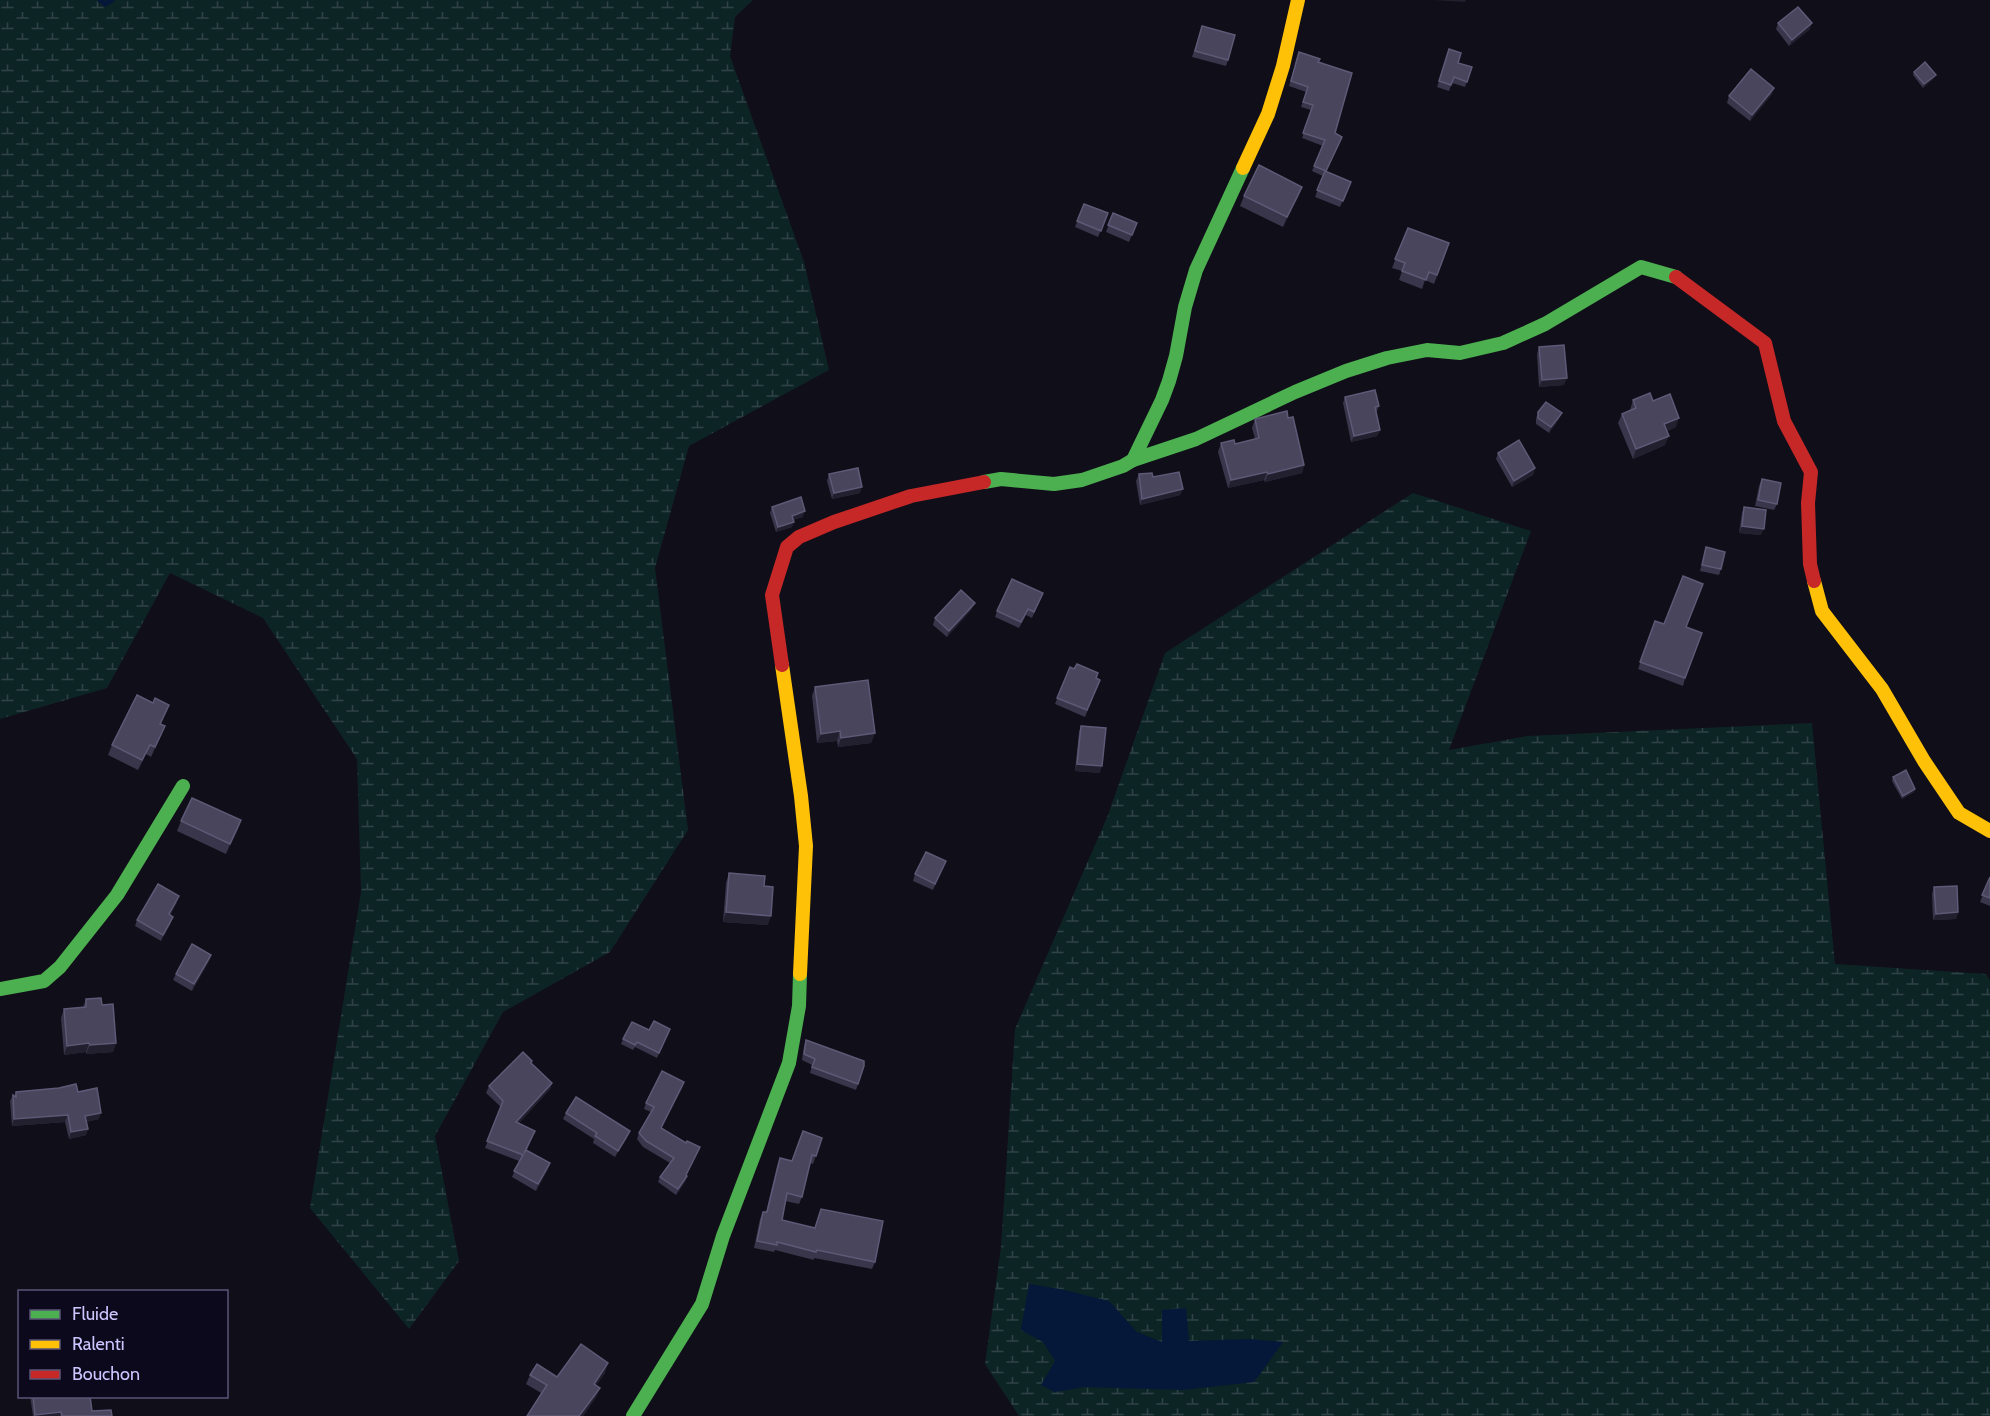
<svg xmlns="http://www.w3.org/2000/svg" width="1990" height="1416" font-family="Cabin,sans-serif">
  <style>
    .wetland { fill: url(#wetland-marsh) }
    .water { fill: #051839 }
    .lines { fill: none; stroke-linecap: round; stroke-linejoin: round }
    .stream { stroke: #051839; stroke-width: 5 }
    .fast { stroke: #4caf50; stroke-width: 14 }
    .slow { stroke: #ffc107; stroke-width: 14 }
    .jam { stroke: #c62828; stroke-width: 14 }
    .wall { fill: #39354a }
    .shaded-wall { fill: #221f2e }
    .building { fill: #49455d; stroke: #5d5976; stroke-width: 1.5 }
  </style>
  <defs>
    <pattern id="wetland-marsh" width="20" height="14" patternUnits="userSpaceOnUse" patternTransform="scale(1.5)"><rect width="20" height="14" fill="#0d2425"/><path d="M1 5h8M5 5V1M11 12h8M15 12V8" fill="none" stroke="#2f4246"/></pattern>
  </defs>
  <rect width="100%" height="100%" fill="#100e18"/>
  <g class="wetland">
    <path d="M0 0H753L735 17 730 56 804 262 829 370 689 446 655 568 688 830 610 952 503 1012 435 1136 459 1261 409 1329 310 1208 361 892 357 759 263 618 170 573 107 688 0 719Z"/>
    <path d="M1413 493 1531 531 1449 750 1527 736 1812 723 1835 964 1986 974 1990 980V1416H1019L985 1364 1001 1247 1015 1029 1108 815 1165 653Z"/>
  </g>
  <path class="water" d="M1029 1284 1060 1289 1109 1301 1137 1332 1162 1342V1310L1186 1308 1189 1341 1251 1339 1283 1342 1254 1382 1183 1390 1084 1387 1055 1392 1041 1385 1055 1361 1043 1342 1021 1330Z"/>
  <g class="lines">
    <path class="stream" d="M100 0 105 4 112 0"/>
    <g class="fast">
      <path d="M1133 460 1196 439 1295 392 1346 371 1387 358 1427 350 1460 353 1503 343 1545 324 1641 267 1676 277"/>
      <path d="M984 482 1001 479 1054 484 1082 480 1123 466 1133 460 1162 400 1169 381 1176 356 1185 307 1196 270 1243 168"/>
      <path d="M0 989 44 981 60 967 117 895 183 786"/>
      <path d="M633 1416 702 1304 723 1236 789 1063 799 1006 800 974"/>
    </g>
    <g class="slow">
      <path d="M1243 168 1268 114 1283 66 1298 0"/>
      <path d="M1814 581 1822 611 1882 689 1924 761 1959 813 1990 831"/>
      <path d="M782 665 801 796 806 846 800 974"/>
    </g>
    <g class="jam">
      <path d="M1676 277 1765 343 1784 421 1811 472 1808 503 1810 564 1814 581"/>
      <path d="M782 665 772 595 787 547 799 537 834 522 911 496 984 482"/>
    </g>
  </g>
  <g class="wall">
    <path d="M1778 23H1812L1809 30 1789 46 1776 29Z"/>
    <path d="M1202 26 1228 60 1226 66 1192 57Z"/>
    <path d="M1449 49 1458 63 1472 67 1465 87 1452 83 1449 91 1437 87Z"/>
    <path d="M1297 57 1318 62 1335 133 1326 172 1351 182 1340 207 1315 197 1323 176 1312 171 1323 146 1302 138 1311 110 1301 107 1306 92 1289 86Z"/>
    <path d="M1914 72 1936 75 1934 78 1923 88 1913 75Z"/>
    <path d="M1772 94 1750 121 1727 103 1729 96Z"/>
    <path d="M1302 187 1298 197 1283 227 1240 206 1244 196Z"/>
    <path d="M1084 204 1108 213 1098 237 1075 227Z"/>
    <path d="M1113 213 1137 223 1129 242 1106 232Z"/>
    <path d="M1408 228 1449 244 1434 284 1425 280 1422 289 1399 280 1402 271 1392 268Z"/>
    <path d="M1539 347 1564 385 1539 387 1537 354Z"/>
    <path d="M1345 397 1379 406 1376 413 1380 430 1377 436 1351 442 1343 403Z"/>
    <path d="M1633 400 1653 401 1676 427 1667 431 1665 445 1633 459 1618 423 1622 414 1630 410Z"/>
    <path d="M1538 412 1559 419 1549 433 1536 424V419Z"/>
    <path d="M1288 418 1304 465 1302 473 1265 482 1264 480 1228 488 1218 452 1221 443 1235 444 1255 439 1252 428 1255 419Z"/>
    <path d="M1498 453 1535 468 1533 475 1512 487 1496 459Z"/>
    <path d="M829 474 860 493 832 499 827 481Z"/>
    <path d="M1139 474 1183 489 1180 495 1140 505 1136 481Z"/>
    <path d="M1762 479 1777 504 1774 510 1755 506 1759 486Z"/>
    <path d="M772 507 803 517 793 520 792 527 776 532 770 513Z"/>
    <path d="M1744 507 1761 535 1739 533 1742 513Z"/>
    <path d="M1706 547 1721 569 1719 575 1700 571Z"/>
    <path d="M1043 593 1032 618 1026 615 1019 628 995 617 997 611Z"/>
    <path d="M972 609 947 637 933 625 935 618Z"/>
    <path d="M1655 621 1664 624 1686 627 1685 678 1683 686 1638 669Z"/>
    <path d="M1070 667 1100 680 1085 717 1055 704Z"/>
    <path d="M815 687 875 733 871 743 838 747 837 741 817 743 812 696Z"/>
    <path d="M153 703 169 705 161 724 165 726 161 736 151 757 146 754 138 770 108 755 112 745Z"/>
    <path d="M1081 726 1100 773 1075 771 1079 732Z"/>
    <path d="M1893 777 1915 789 1914 792 1902 799 1892 781Z"/>
    <path d="M241 820 226 854 177 831 181 821Z"/>
    <path d="M946 861 933 890 913 881 915 874Z"/>
    <path d="M729 873 764 886 768 925 723 922 726 883Z"/>
    <path d="M1990 877V906L1980 902Z"/>
    <path d="M1934 887 1958 912 1956 919 1933 920 1932 894Z"/>
    <path d="M177 902 170 915 171 923 161 941 135 926 137 920Z"/>
    <path d="M211 955 209 961 192 991 173 980 176 974Z"/>
    <path d="M86 999 102 1005 116 1043 113 1052 86 1054V1052L64 1055 61 1018 64 1009 83 1007Z"/>
    <path d="M670 1029 657 1058 635 1047 633 1050 621 1044 623 1039 649 1030Z"/>
    <path d="M806 1040 864 1066 856 1090 810 1073 812 1065 802 1060 804 1046Z"/>
    <path d="M532 1061 531 1063 552 1083 550 1089 519 1123 535 1131 527 1150 548 1169 536 1191 512 1177 519 1161 485 1148 501 1107 486 1093 489 1086Z"/>
    <path d="M682 1088 661 1128 697 1153 686 1176H687L685 1182 676 1195 658 1182 660 1177 670 1163 643 1147 637 1139 639 1133 651 1112 644 1109 646 1103Z"/>
    <path d="M16 1092H78L99 1119 86 1122 88 1129 86 1135 69 1139 65 1122 12 1126 10 1101 13 1095 14 1096Z"/>
    <path d="M566 1113 627 1138 615 1157 593 1143 594 1139 563 1119Z"/>
    <path d="M822 1138 813 1164 810 1163 802 1197 799 1204 785 1201 782 1220 875 1262 872 1269 814 1258V1260L775 1250 774 1252 754 1248 760 1219 763 1212H766L777 1166 780 1158 792 1161Z"/>
    <path d="M605 1373 596 1385 600 1388 596 1397 583 1416H527L541 1393 526 1384 530 1375 557 1377Z"/>
    <path d="M30 1396H90L92 1411 112 1416H33Z"/>
  </g>
  <g class="shaded-wall">
    <path d="M1433 0H1466L1465 2Z"/>
    <path d="M1812 23 1809 30 1789 46 1792 40Z"/>
    <path d="M1936 75 1934 78 1923 88 1924 84Z"/>
    <path d="M1774 88 1772 94 1750 121 1752 115Z"/>
    <path d="M1302 187 1298 197 1283 227 1287 217Z"/>
    <path d="M1567 378 1564 385 1539 387 1542 380Z"/>
    <path d="M1562 413 1559 419 1549 433 1551 427Z"/>
    <path d="M1679 418 1676 427 1660 434 1664 424Z"/>
    <path d="M1380 430 1377 436 1351 442 1354 436Z"/>
    <path d="M1669 436 1665 445 1633 459 1636 449Z"/>
    <path d="M1304 465 1302 473 1265 482 1268 474Z"/>
    <path d="M1535 468 1533 475 1512 487 1514 481Z"/>
    <path d="M1267 472 1264 480 1228 488 1231 480Z"/>
    <path d="M862 487 860 493 832 499 834 493Z"/>
    <path d="M1183 489 1180 495 1140 505 1142 499Z"/>
    <path d="M805 511 803 517 790 521 792 516Z"/>
    <path d="M794 522 792 527 776 532 778 527Z"/>
    <path d="M1742 526 1764 529 1761 535 1739 533Z"/>
    <path d="M975 603 972 609 947 637 949 631Z"/>
    <path d="M165 726 161 736 151 757 155 747Z"/>
    <path d="M840 731 837 741 817 743 821 734Z"/>
    <path d="M875 733 871 743 838 747 841 738Z"/>
    <path d="M1077 764 1102 766 1100 773 1075 771Z"/>
    <path d="M1915 789 1914 792 1902 799 1903 796Z"/>
    <path d="M241 820 238 830 226 854 230 844Z"/>
    <path d="M179 896 177 902 167 921 169 914Z"/>
    <path d="M726 912 771 916 768 925 723 922Z"/>
    <path d="M1958 912 1956 919 1933 920 1936 914Z"/>
    <path d="M173 917 171 923 161 941 163 935Z"/>
    <path d="M211 955 209 961 192 991 194 984Z"/>
    <path d="M89 1043 86 1052 64 1055 67 1046Z"/>
    <path d="M116 1043 113 1052 86 1054 90 1045Z"/>
    <path d="M684 1082 682 1088 658 1134Z"/>
    <path d="M552 1083 550 1089 514 1129 516 1122Z"/>
    <path d="M101 1113 99 1119 83 1123 85 1116Z"/>
    <path d="M68 1115 65 1122 12 1126 14 1119Z"/>
    <path d="M88 1129 86 1135 69 1139 71 1132Z"/>
    <path d="M630 1131 627 1138 615 1157 618 1151Z"/>
    <path d="M700 1147 684 1180 687 1176 685 1182 676 1195Z"/>
    <path d="M550 1163 548 1169 536 1191 538 1184Z"/>
    <path d="M608 1363 605 1373 590 1393 594 1384Z"/>
    <path d="M600 1388 596 1397 583 1416H579Z"/>
    <path d="M61 1412 60 1416H35V1415Z"/>
  </g>
  <g class="building">
    <path d="M1798 7 1812 23 1792 40 1778 23Z"/>
    <path d="M1202 26 1235 35 1228 60 1195 51Z"/>
    <path d="M1449 49 1461 53 1458 63 1472 67 1467 82 1454 77 1451 85 1439 81Z"/>
    <path d="M1299 52 1320 59 1318 62 1352 73 1335 133 1342 137 1326 171 1314 166 1325 140 1303 133 1313 105 1303 102 1308 87 1291 81Z"/>
    <path d="M1925 62 1936 75 1924 84 1914 72Z"/>
    <path d="M1751 69 1774 88 1752 115 1729 96Z"/>
    <path d="M1259 165 1302 187 1287 217 1244 196Z"/>
    <path d="M1325 171 1351 182 1343 201 1317 190Z"/>
    <path d="M1084 204 1108 213 1101 231 1077 221Z"/>
    <path d="M1113 213 1137 223 1132 235 1108 225Z"/>
    <path d="M1408 228 1449 243 1437 275 1429 272 1426 280 1402 271 1405 263 1395 259Z"/>
    <path d="M1564 345 1567 378 1542 380 1539 347Z"/>
    <path d="M1375 390 1379 406 1375 407 1380 430 1354 436 1345 397Z"/>
    <path d="M1650 393 1653 401 1670 394 1679 418 1664 424 1669 436 1636 449 1622 414 1636 408 1633 400Z"/>
    <path d="M1546 402 1562 413 1551 427 1538 418V412Z"/>
    <path d="M1287 411 1288 418 1293 417 1304 465 1268 474 1267 472 1231 480 1221 443 1234 440 1235 444 1259 438 1255 419Z"/>
    <path d="M1519 440 1535 468 1514 481 1498 453Z"/>
    <path d="M858 468 862 487 834 493 829 474Z"/>
    <path d="M1179 472 1183 489 1142 499 1139 474 1152 473 1153 477Z"/>
    <path d="M1762 479 1781 483 1777 504 1758 500Z"/>
    <path d="M801 497 805 511 792 516 794 522 778 527 772 507Z"/>
    <path d="M1744 507 1766 510 1764 529 1742 526Z"/>
    <path d="M1706 547 1725 552 1721 569 1702 565Z"/>
    <path d="M1683 576 1703 584 1686 627 1702 633 1685 678 1640 662 1655 621 1664 624Z"/>
    <path d="M1012 579 1043 593 1034 612 1028 609 1021 622 997 611Z"/>
    <path d="M961 590 975 603 949 631 935 618Z"/>
    <path d="M1077 664 1098 673 1096 678 1100 680 1087 710 1057 698 1070 667 1074 669Z"/>
    <path d="M868 680 875 733 841 738 840 731 821 734 815 687Z"/>
    <path d="M137 695 153 703 155 698 169 705 160 724 165 726 155 747 150 745 142 760 112 745Z"/>
    <path d="M1081 726 1106 728 1102 766 1077 764Z"/>
    <path d="M1906 770 1915 789 1903 796 1893 777Z"/>
    <path d="M192 798 241 820 230 844 181 821Z"/>
    <path d="M926 852 946 861 935 884 915 874Z"/>
    <path d="M729 873 765 876 764 886 773 887 771 916 726 912Z"/>
    <path d="M1990 877V898L1982 895Z"/>
    <path d="M158 884 179 896 169 914 173 917 163 935 137 920Z"/>
    <path d="M1957 886 1958 912 1936 914 1934 887Z"/>
    <path d="M192 944 211 955 194 984 176 974Z"/>
    <path d="M101 998 102 1005 113 1004 116 1043 90 1045 89 1043 67 1046 64 1009 86 1007V999Z"/>
    <path d="M654 1021 670 1029 659 1053 637 1042 635 1045 623 1039 632 1022 649 1030Z"/>
    <path d="M806 1040 864 1061V1066L858 1084 812 1067 815 1059 804 1054Z"/>
    <path d="M523 1052 532 1061 531 1063 552 1083 516 1122 535 1131 524 1153 526 1150 550 1163 538 1184 514 1171 523 1155 487 1141 503 1101 489 1086Z"/>
    <path d="M662 1071 684 1082 661 1128 686 1143 687 1141 700 1147 686 1175 687 1176 678 1189 660 1177 674 1158 646 1141 639 1133 654 1107 646 1103Z"/>
    <path d="M76 1084 78 1092 97 1088 101 1113 85 1116 88 1129 71 1132 68 1115 14 1119 13 1095 16 1097V1092L59 1088Z"/>
    <path d="M576 1097 630 1131 618 1151 595 1136 597 1133 566 1113Z"/>
    <path d="M803 1131 822 1138 816 1156 812 1155 802 1197 787 1193 782 1220 815 1228 821 1209 883 1221 875 1262 817 1250 816 1252 777 1242V1245L757 1241 763 1212H767L780 1158 792 1161Z"/>
    <path d="M581 1344 608 1363 594 1384 600 1388 579 1416H527L547 1385 530 1375 537 1364 557 1377Z"/>
    <path d="M33 1396H90L92 1411 111 1410 112 1416H62L61 1412 35 1415Z"/>
  </g>
  <rect x="18" y="1290" width="210" height="108" fill="#0d091d" stroke="#595577" stroke-width="1.5"/>
  <rect x="30" y="1310" width="30" height="9" fill="#4caf50" stroke="#595577" stroke-width="1.5"/>
  <text x="72" y="1320" font-size="18" fill="#ccc6ff">Fluide</text>
  <rect x="30" y="1340" width="30" height="9" fill="#ffc107" stroke="#595577" stroke-width="1.5"/>
  <text x="72" y="1350" font-size="18" fill="#ccc6ff">Ralenti</text>
  <rect x="30" y="1370" width="30" height="9" fill="#c62828" stroke="#595577" stroke-width="1.5"/>
  <text x="72" y="1380" font-size="18" fill="#ccc6ff">Bouchon</text>
</svg>
